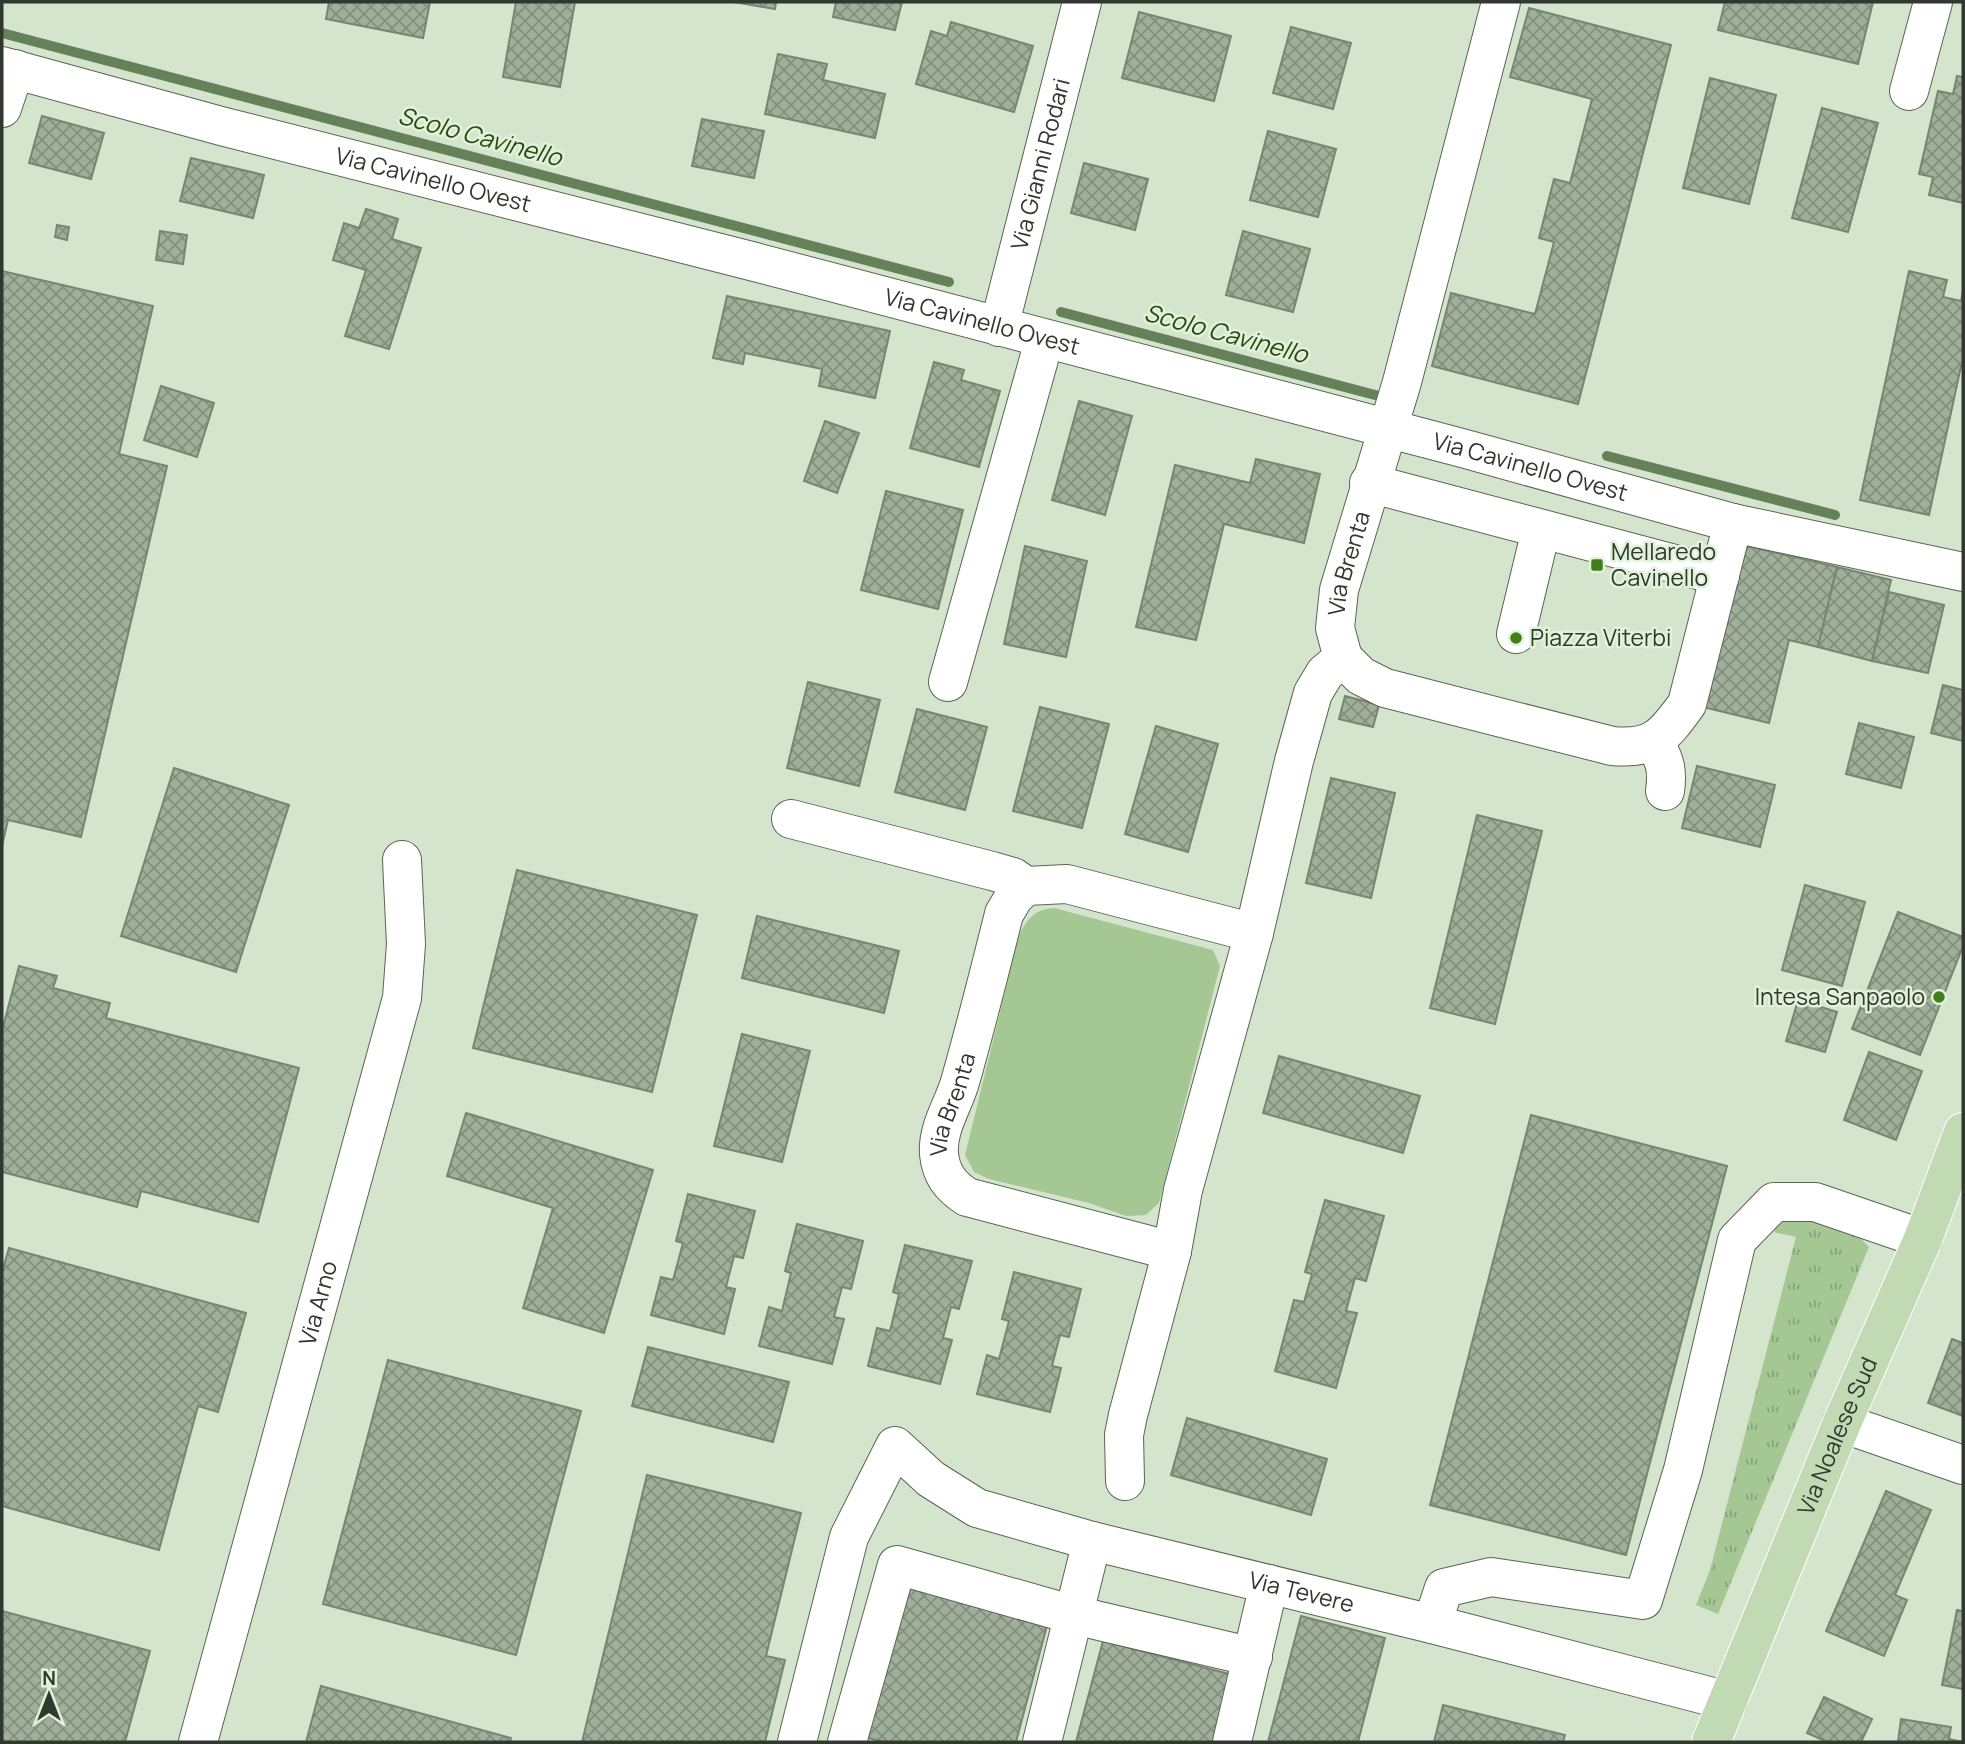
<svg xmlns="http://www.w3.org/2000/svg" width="1965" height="1744" font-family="Manrope,sans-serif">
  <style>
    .grass { fill: url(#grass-tufts) }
    .park { fill: #a5c794 }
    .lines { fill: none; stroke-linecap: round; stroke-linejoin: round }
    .stream { stroke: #658158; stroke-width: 10 }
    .building { fill: url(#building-cross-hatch); stroke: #778671; stroke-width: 2 }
    .minor-casing { stroke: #586652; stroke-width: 40 }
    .major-casing { stroke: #fff; stroke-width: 40 }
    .minor { stroke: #fff; stroke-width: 38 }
    .major { stroke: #c1dab4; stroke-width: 38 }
    .poi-dot { fill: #427e19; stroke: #e1f2da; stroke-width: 2.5 }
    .labels { text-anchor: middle; stroke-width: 5; stroke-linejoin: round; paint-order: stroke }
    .street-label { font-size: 23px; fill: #31382f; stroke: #e1f2da }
    .poi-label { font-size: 23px; fill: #31382f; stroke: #e1f2da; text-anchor: start }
    .water-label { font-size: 24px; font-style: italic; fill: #274a10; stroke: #e1f2da }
  </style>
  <defs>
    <pattern id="grass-tufts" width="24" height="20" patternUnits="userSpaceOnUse" patternTransform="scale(1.75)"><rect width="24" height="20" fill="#a5c794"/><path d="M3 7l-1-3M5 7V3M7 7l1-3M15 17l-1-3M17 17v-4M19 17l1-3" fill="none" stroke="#87a379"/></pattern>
    <pattern id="building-cross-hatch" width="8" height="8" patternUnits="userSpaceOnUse" patternTransform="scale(1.75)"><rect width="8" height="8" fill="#a0af99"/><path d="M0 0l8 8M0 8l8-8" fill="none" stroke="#838f7d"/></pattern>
  </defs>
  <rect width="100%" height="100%" fill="#d4e4cd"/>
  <path class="grass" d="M1797 1214 1853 1231 1869 1247 1718 1614 1696 1605 1710 1570 1796 1237 1774 1232 1782 1219Z"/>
  <path class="park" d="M1054 908 1213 950 1220 966 1159 1203 1146 1215 1126 1216 1089 1203 989 1179 974 1172 965 1155 1019 935C1027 919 1035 909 1054 908Z"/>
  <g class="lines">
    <g class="stream">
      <path d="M2 33 949 282"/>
      <path d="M1061 312 1379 396"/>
      <path d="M1607 456 1835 515"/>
    </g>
  </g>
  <g class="building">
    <path d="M329 2H430L423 38 326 19Z"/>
    <path d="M516 2H575L560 87 503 77Z"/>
    <path d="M734 2H776L775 9Z"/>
    <path d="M836 2H902L895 30 833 17Z"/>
    <path d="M1725 2H1873L1858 64 1718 30Z"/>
    <path d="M1529 8 1671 45 1578 404 1432 366 1451 293 1535 314 1554 242 1539 238 1554 179 1570 183 1592 99 1510 77Z"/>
    <path d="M1139 12 1231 36 1214 101 1122 78Z"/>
    <path d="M951 22 1033 46 1014 112 916 84 931 31 947 36Z"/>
    <path d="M1291 27 1351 43 1333 109 1273 93Z"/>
    <path d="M778 54 827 64 823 80 885 94 875 138 765 114Z"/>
    <path d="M1957 76 1963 77V203L1929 195 1933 177 1919 174 1938 91 1953 94Z"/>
    <path d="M1710 78 1776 95 1749 204 1683 188Z"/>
    <path d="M1822 108 1878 123 1848 232 1792 218Z"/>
    <path d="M42 116 104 133 91 179 29 163Z"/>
    <path d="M702 119 764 131 754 178 692 166Z"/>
    <path d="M1268 131 1336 149 1318 217 1250 200Z"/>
    <path d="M191 158 264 175 253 218 180 201Z"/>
    <path d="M1084 163 1148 179 1135 230 1071 213Z"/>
    <path d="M366 209 398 219 392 239 421 248 389 349 345 336 366 270 333 260 344 223 359 228Z"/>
    <path d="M57 225 69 227 67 240 55 237Z"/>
    <path d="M160 231 187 235 183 264 156 260Z"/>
    <path d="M1243 231 1310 249 1293 312 1226 295Z"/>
    <path d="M2 271 153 306 119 454 167 466 81 837 8 820 2 846Z"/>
    <path d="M1909 271 1947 280 1943 297 1961 301 1963 290V366H1961L1929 515 1860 500Z"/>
    <path d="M727 296 890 331 875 398 819 386 822 369 745 353 743 364 713 358Z"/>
    <path d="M934 362 964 370 961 380 1000 391 979 467 910 448Z"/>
    <path d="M161 386 214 403 197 457 144 440Z"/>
    <path d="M1079 401 1132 416 1105 515 1052 500Z"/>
    <path d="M825 421 859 433 837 493 804 481Z"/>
    <path d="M1256 459 1320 474 1304 543 1224 524 1196 640 1136 627 1175 465 1250 483Z"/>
    <path d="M886 491 963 510 938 609 861 590Z"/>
    <path d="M1742 545 1837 567 1818 647 1789 640 1769 723 1703 707Z"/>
    <path d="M1025 546 1087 561 1066 657 1004 644Z"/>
    <path d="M1837 567 1891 580 1872 661 1818 647Z"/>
    <path d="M1889 592 1944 605 1928 673 1872 661Z"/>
    <path d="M808 682 880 700 859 786 787 768Z"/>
    <path d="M1943 685 1963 690V741L1931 733Z"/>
    <path d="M1345 696 1379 705 1373 727 1339 719Z"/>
    <path d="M1040 707 1109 724 1082 828 1013 811Z"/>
    <path d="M917 709 987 727 965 810 895 792Z"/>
    <path d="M1859 723 1914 737 1901 788 1846 774Z"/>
    <path d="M1156 726 1218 744 1188 852 1125 834Z"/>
    <path d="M1697 766 1775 785 1760 847 1682 828Z"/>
    <path d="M174 768 289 805 236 972 121 936Z"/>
    <path d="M1331 778 1395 793 1371 898 1306 883Z"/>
    <path d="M1477 815 1542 831 1495 1024 1430 1008Z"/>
    <path d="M517 870 697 915 652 1092 473 1048Z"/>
    <path d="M1805 885 1865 902 1842 986 1782 970Z"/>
    <path d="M1898 912 1963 937V946L1920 1055 1852 1029Z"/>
    <path d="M757 916 899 951 884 1013 742 978Z"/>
    <path d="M19 966 57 976 53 988 110 1003 106 1018 299 1068 258 1222 141 1191 137 1207 2 1172V1031Z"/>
    <path d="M1798 1000 1837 1012 1825 1052 1786 1041Z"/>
    <path d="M742 1034 810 1051 782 1162 714 1146Z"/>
    <path d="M1869 1052 1922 1071 1896 1140 1844 1120Z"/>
    <path d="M1279 1056 1420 1096 1403 1153 1263 1113Z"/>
    <path d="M466 1113 653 1170 604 1333 523 1308 553 1208 447 1176Z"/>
    <path d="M1531 1115 1727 1166 1626 1555 1430 1505Z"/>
    <path d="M688 1194 755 1211 743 1258 734 1256 726 1287 735 1289 724 1334 651 1315 661 1277 673 1280 683 1243 676 1241Z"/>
    <path d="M1325 1200 1384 1216 1366 1281 1355 1278 1346 1311 1357 1313 1336 1388 1275 1371 1294 1300 1304 1302 1312 1274 1305 1272Z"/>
    <path d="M797 1224 863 1241 851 1289 842 1287 834 1317 844 1319 832 1364 759 1346 769 1307 782 1311 791 1273 785 1271Z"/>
    <path d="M905 1245 972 1261 959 1309 951 1307 943 1338 952 1340 940 1384 868 1366 877 1328 890 1331 899 1294 893 1292Z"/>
    <path d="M9 1248 246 1313 218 1412 198 1406 159 1550 2 1506V1272Z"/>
    <path d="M1014 1272 1081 1289 1069 1337 1060 1335 1052 1366 1061 1368 1050 1412 977 1394 987 1355 999 1359 1009 1321 1002 1319Z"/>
    <path d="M1952 1339 1963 1343V1416L1928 1403Z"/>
    <path d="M648 1347 789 1382 773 1442 632 1406Z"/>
    <path d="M388 1360 581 1411 516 1655 323 1604Z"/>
    <path d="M1187 1418 1327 1459 1311 1515 1171 1475Z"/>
    <path d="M647 1475 801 1513 766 1656 785 1660 765 1742H582Z"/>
    <path d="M1886 1491 1931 1510 1895 1595 1907 1600 1884 1656 1826 1631Z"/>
    <path d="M905 1580 1049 1618 1016 1742H885L863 1737Z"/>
    <path d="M1957 1610 1963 1611V1689L1942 1685Z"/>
    <path d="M2 1611 150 1651 125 1742H2Z"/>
    <path d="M1301 1616 1385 1638 1358 1742H1268Z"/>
    <path d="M1103 1641 1233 1675 1215 1742H1076Z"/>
    <path d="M321 1686 511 1738 510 1742H306Z"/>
    <path d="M1824 1697 1872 1719 1861 1742H1827L1807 1733Z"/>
    <path d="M1443 1705 1565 1735 1563 1742H1434Z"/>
    <path d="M1901 1719 1951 1727 1949 1739 1963 1742H1898Z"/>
  </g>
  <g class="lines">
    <g class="minor-casing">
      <g id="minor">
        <path id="s1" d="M2 66 221 126 755 262 1462 448 1733 523 1963 572"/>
        <path d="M1909 91 1933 2"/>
        <path d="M2 108 15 69"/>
        <path id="s2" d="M999 327 1082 2"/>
        <path d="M1369 483 1720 576"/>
        <path d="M1516 634 1541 530"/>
        <path d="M1343 658 1361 676 1385 688 1612 746C1653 750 1664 736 1687 704L1733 523"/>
        <path d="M948 682 1039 359 1042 339"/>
        <path d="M1654 742C1665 760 1668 770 1665 791"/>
        <path d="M791 819 992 871 1013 877 1026 886"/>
        <path id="s3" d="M1172 1251 967 1197C950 1186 941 1174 939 1154 937 1128 953 1106 960 1082 976 1026 990 970 1004 914L1014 897 1026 886 1067 884 1254 933"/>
        <path d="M1842 1423 1963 1465"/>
        <path id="s4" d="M1125 1481 1124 1435 1128 1415 1172 1251 1183 1190 1254 933 1294 761 1313 693 1325 673 1343 658 1335 628 1339 590 1402 382 1501 2"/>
        <path d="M1432 1624 1444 1588 1491 1577 1643 1600 1683 1470 1737 1240 1774 1202H1815L1923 1239"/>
        <path id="s5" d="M198 1742 402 998 406 944 402 860"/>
        <path id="s6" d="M797 1742 849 1537 895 1446 931 1479 977 1508 1092 1541 1432 1624 1728 1701"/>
        <path d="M847 1742 897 1565 1074 1615 1253 1657"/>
        <path d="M1042 1742 1092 1541"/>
        <path d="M1232 1742 1269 1584"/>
      </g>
    </g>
    <g class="major-casing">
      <g id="major">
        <path id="s7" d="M1711 1742 1842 1423 1923 1239 1963 1132"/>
      </g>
    </g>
    <use href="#minor" class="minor"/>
    <use href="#major" class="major"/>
  </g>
  <g class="poi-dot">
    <rect x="1590" y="558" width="14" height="14" rx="3.5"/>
    <circle cx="1516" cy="638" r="7"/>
    <circle cx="1939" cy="997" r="7"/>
  </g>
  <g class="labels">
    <g class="street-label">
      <text dy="8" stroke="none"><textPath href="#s2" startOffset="168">Via Gianni Rodari</textPath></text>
      <text dy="8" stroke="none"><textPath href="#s1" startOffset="446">Via Cavinello Ovest</textPath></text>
      <text dy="8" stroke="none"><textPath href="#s1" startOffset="1013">Via Cavinello Ovest</textPath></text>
      <text dy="8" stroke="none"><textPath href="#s1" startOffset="1580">Via Cavinello Ovest</textPath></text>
      <text dy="8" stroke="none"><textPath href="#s4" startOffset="956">Via Brenta</textPath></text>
      <text dy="8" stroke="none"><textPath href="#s3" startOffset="317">Via Brenta</textPath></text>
      <text dy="8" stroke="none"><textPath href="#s5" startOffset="455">Via Arno</textPath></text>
      <text dy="8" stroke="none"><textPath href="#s7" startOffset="331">Via Noalese Sud</textPath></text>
      <text dy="8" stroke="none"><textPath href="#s6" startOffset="752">Via Tevere</textPath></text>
    </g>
    <g class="poi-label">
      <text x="1611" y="560">Mellaredo<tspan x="1611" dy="26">Cavinello</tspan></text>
      <text x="1530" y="646">Piazza Viterbi</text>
      <text x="1925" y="1005" text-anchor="end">Intesa Sanpaolo</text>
    </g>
    <g class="water-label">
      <text transform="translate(480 137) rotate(15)" y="8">Scolo Cavinello</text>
      <text transform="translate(1226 334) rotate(15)" y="8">Scolo Cavinello</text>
    </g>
  </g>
  <rect width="1965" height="1744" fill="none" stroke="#31382f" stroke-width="7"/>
  <g transform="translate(49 1695)" stroke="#e1f2da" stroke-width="5" paint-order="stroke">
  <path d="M0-5L12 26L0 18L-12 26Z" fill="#31382f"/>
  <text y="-10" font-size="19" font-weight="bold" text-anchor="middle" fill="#31382f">N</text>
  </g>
</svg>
